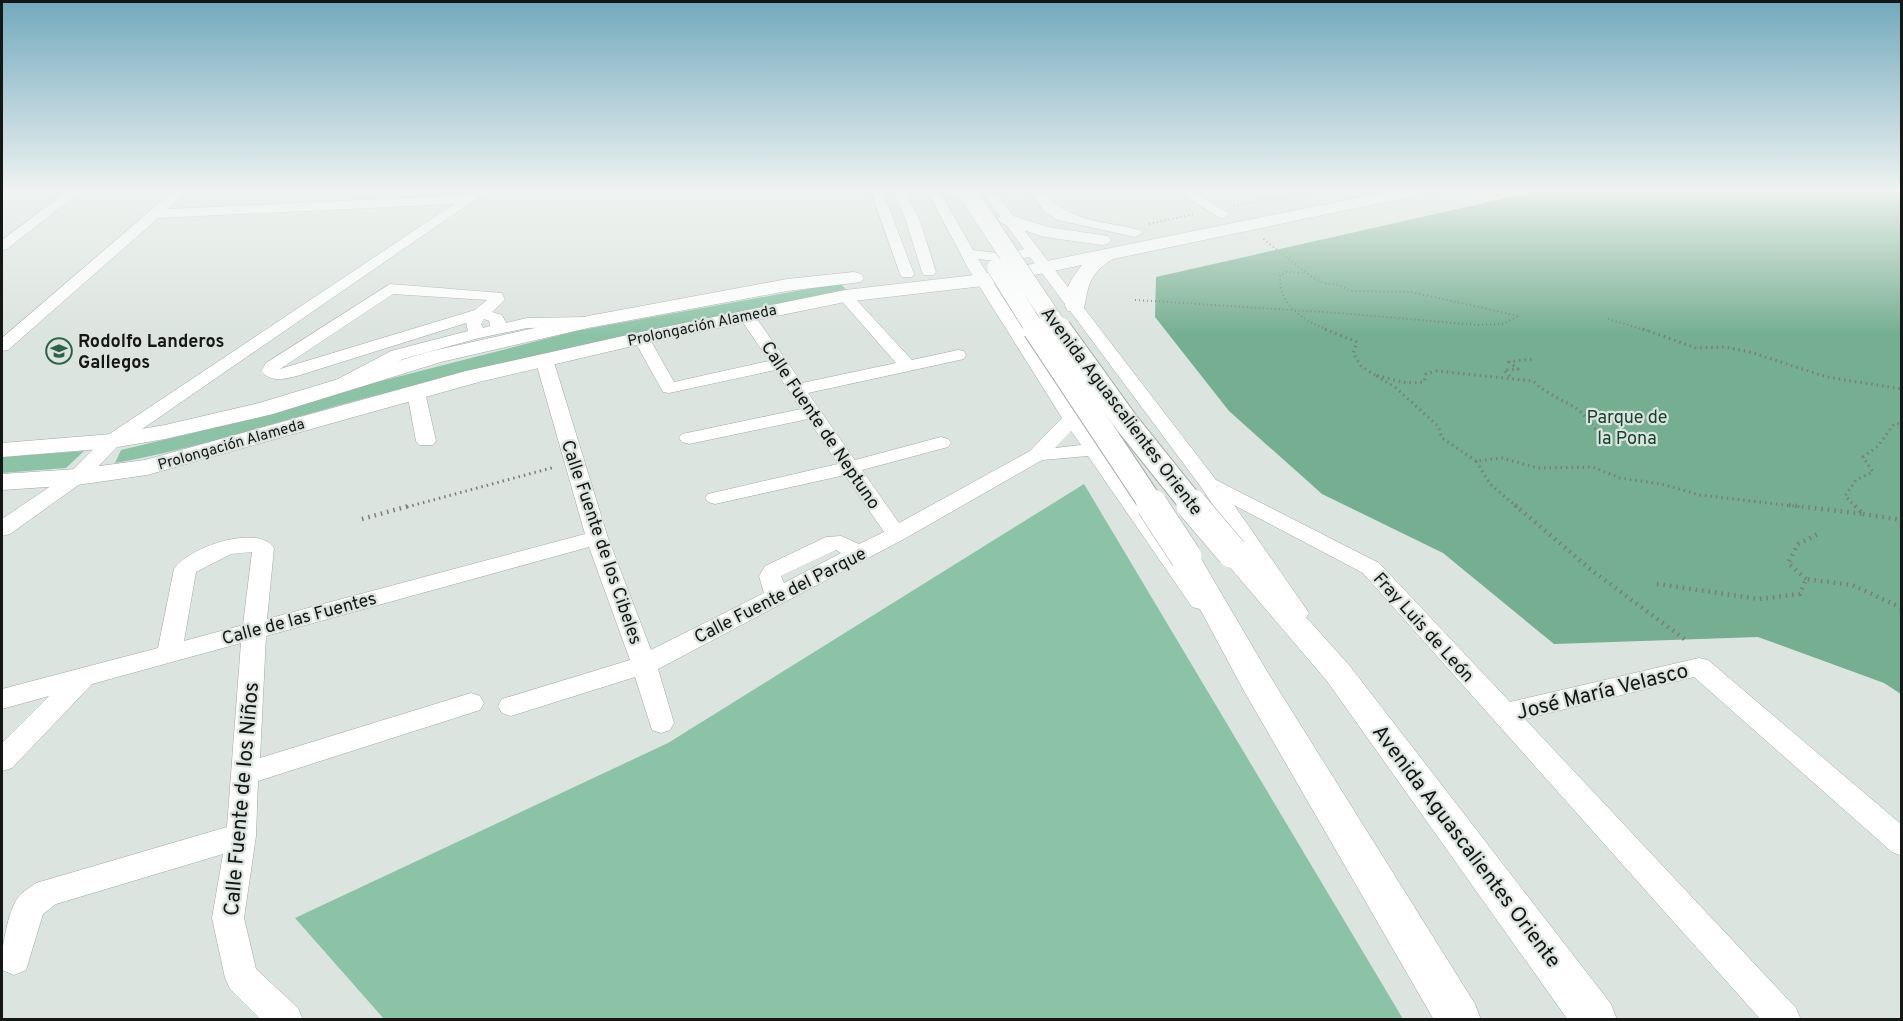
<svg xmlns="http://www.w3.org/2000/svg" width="1903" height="1021" font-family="Overpass,sans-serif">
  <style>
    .green { fill: #8cc3a6 }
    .forest { fill: #75ae90 }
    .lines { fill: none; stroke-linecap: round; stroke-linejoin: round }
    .minor-casing { stroke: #a1a8a4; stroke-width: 1 }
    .major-casing { stroke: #a1a8a4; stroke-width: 1 }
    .path-far2 { stroke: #797e7b; stroke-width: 2; stroke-dasharray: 1 3; stroke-linecap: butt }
    .path-far1 { stroke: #797e7b; stroke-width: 3; stroke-dasharray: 1.5 4; stroke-linecap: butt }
    .path { stroke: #797e7b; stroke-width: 4.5; stroke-dasharray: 1.5 5; stroke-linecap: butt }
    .minor { fill: #fff; fill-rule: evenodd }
    .major { fill: #fff; fill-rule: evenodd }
    .major-bridge-far2-casing { stroke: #a1a8a4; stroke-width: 20; stroke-linecap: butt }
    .major-bridge-far1-casing { stroke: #a1a8a4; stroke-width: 26; stroke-linecap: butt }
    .major-bridge-casing { stroke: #a1a8a4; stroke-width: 32; stroke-linecap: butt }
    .major-bridge-far2 { stroke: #fff; stroke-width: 19 }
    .major-bridge-far1 { stroke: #fff; stroke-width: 24 }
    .major-bridge { stroke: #fff; stroke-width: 31 }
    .labels { text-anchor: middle; stroke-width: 4.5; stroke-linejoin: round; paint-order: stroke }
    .far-street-label { font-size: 15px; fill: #151716; stroke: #dce4df }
    .poi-label { font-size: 18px; font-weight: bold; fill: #151716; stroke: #dce4df; text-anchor: start }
    .street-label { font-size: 18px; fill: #151716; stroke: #dce4df }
    .park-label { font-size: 18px; fill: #15432e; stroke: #dce4df }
    .near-street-label { font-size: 21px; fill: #151716; stroke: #dce4df }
  </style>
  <rect width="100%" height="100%" fill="#dce4df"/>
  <g class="green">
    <path d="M840 283 849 293C689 325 528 356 370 397 285 419 202 448 115 463L121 450 222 426 354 388 576 331Z"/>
    <path d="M84 451 66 468 2 473V457Z"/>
    <path d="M1084 484 1403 1019H384L295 918 668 743Z"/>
  </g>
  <path class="forest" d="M1533 192H1901V694L1884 683 1758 637 1554 644 1443 553 1322 494 1229 411 1155 317 1156 277Z"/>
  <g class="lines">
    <g class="minor-casing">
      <g id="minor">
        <path d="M66 192H80L7 249 2 250V240Z"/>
        <path d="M172 192H186L168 209 467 195 472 192H486L119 445 84 481 10 534 2 536V519L70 473 105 437 454 204 158 218 8 350 2 351V338Z"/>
        <path d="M871 192H883L914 274 912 277H902L900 274Z"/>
        <path d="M894 192H906L920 221 936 272 934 275H924L922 272 906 221Z"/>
        <path d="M928 192H940L973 250 1004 254 1024 249 982 192H995L1216 480 1379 563 1510 702 1699 658 1708 660 1902 825V856L1892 852 1694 677 1525 719 1796 1008 1801 1020H1761L1363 573 1234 505 1309 613 1305 619 1297 621 1289 619 1201 487 1030 257 1004 262 978 259 1080 417 1208 595 1212 601 1208 607 1200 609 1192 607 1088 456 1042 460 904 539 658 669 674 723 670 730 661 733 652 730 635 677 511 716 502 713 498 706 502 699 630 660 589 547 266 636 260 758 471 693 480 696 484 703 480 710 258 781 256 836 244 918 256 969 298 1008 303 1020H261L230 989 225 978 212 918 223 854 56 904 43 914 26 970 14 975 2 970C0 954 8 906 21 894 25 890 31 887 36 883L227 827 241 643 92 684 12 768 2 771V743L49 696 2 709V689L158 648 174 569C187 548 258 523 274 548L267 619 585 534 535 359 538 355H550L553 359 608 538 651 650 764 593 759 576 765 566 826 537 841 536 859 544 884 532 845 475 715 504 708 502 705 498 708 494 838 464 808 419 689 444 682 442 679 438 682 434 801 409 775 370 669 393 663 392 633 338 635 334H647L674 382 769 361 738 315 746 310 752 312 802 383 896 363 840 299 837 296 840 293H850L912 360 958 350 964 351 966 355 964 359 808 393 855 460 941 437 948 439 951 443 948 447 862 470 899 523 1030 451 1062 418 968 268ZM1071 431 1081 445 1055 448ZM836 550 841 553 784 583 781 576ZM252 552 243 625 184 641 196 572 231 554Z"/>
        <path d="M1031 192H1044C1067 222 1105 221 1140 230L1142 233 1135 237 1058 220 1044 211Z"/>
        <path d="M1179 192H1194L1230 214 1223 218 1218 217Z"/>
        <path d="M390 284 502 293 505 300 492 312 502 315 506 323 527 318 588 317 596 322 588 327 527 328 479 338 403 359 340 390 334 389 331 385 334 381 391 351 468 331 466 323 297 376C284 379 272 383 261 371L266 363ZM393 294 487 300 475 310 280 369ZM484 319 489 321 490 326 483 328 481 324Z"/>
        <path d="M416 387 422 388 425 392 436 441 433 445H419L416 441 407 392 410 388Z"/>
      </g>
    </g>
    <g class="major-casing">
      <g id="major">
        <path d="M1385 192H1417L1409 197 1113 259C1099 267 1090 277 1087 293 1085 300 1086 305 1082 311H1068C1058 298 1073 276 1082 265L983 286 845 302 641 344 479 382 147 475 77 485 2 490V474L77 469 145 460 466 371 641 332 845 290 983 274Z"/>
        <path d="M1007 214 1048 227 1108 236 1111 240 1108 244 1102 245 1045 237 1001 223 998 219 1001 215Z"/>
        <path d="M854 272 861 274 864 278 861 282 787 291 588 328 441 362 273 414 165 439 112 448 2 457V443L112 434 165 425 259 403 428 352 588 316 787 279Z"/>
        <path d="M1232 543 1242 546 1349 665 1611 1004 1617 1020H1568L1327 681 1222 558 1218 552 1222 546Z"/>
        <path d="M1186 548 1196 550 1200 557 1268 673 1475 1004 1481 1020H1434L1244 691 1172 557 1176 550Z"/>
      </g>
    </g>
    <g class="path-far2">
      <path d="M1426 195 1440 192"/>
      <path d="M1234 206 1307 192"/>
      <path d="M1149 224 1194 214"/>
      <path d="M1303 273 1286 272 1280 275C1279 307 1303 319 1329 331"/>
      <path d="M1135 300 1339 313 1477 325 1502 324 1519 316 1411 292 1351 291 1339 285 1323 283 1312 277 1262 238"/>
      <path d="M1608 319 1648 331"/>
    </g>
    <g class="path-far1">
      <path d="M1325 329 1357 342 1353 353 1361 366 1375 375"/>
      <path d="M1643 329 1696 348 1724 347 1750 352 1827 377 1902 389"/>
      <path d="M1510 376 1504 370 1518 369 1509 362 1533 359"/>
      <path d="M1476 461 1442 438 1438 426 1396 388 1375 375 1407 383 1424 382 1426 374 1437 371 1533 381C1546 394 1562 399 1577 409 1583 412 1592 427 1599 433"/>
      <path d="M407 507 555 467"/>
      <path d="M1517 507 1490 484 1476 461 1502 458 1538 468 1593 467 1620 478 1661 484 1700 495 1802 507"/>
      <path d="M1856 507 1845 496 1856 480 1873 472 1863 457 1878 446 1894 424 1902 423"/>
    </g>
    <g class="path">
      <path d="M1515 505 1590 569 1687 641"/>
      <path d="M1789 505 1863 514 1854 505"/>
      <path d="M1863 514 1902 520"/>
      <path d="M362 519 412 505"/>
      <path d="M1806 579 1788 563 1798 544 1820 533"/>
      <path d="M1657 584 1759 599 1800 594 1806 579 1852 585 1902 608"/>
    </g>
    <use href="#minor" class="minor"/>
    <use href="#major" class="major"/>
    <g class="major-bridge-far2-casing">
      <g id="major-bridge-far2">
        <path d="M967 192 1060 331"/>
        <path d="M997 268 1036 331"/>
      </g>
    </g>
    <g class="major-bridge-far1-casing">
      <g id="major-bridge-far1">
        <path d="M1035 329 1153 507"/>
        <path d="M1059 329 1126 422 1194 507"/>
      </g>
    </g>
    <g class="major-bridge-casing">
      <g id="major-bridge">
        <path d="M1152 505 1186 557"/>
        <path d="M1192 505 1232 552"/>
      </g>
    </g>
    <use href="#major-bridge-far2" class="major-bridge-far2"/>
    <use href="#major-bridge-far1" class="major-bridge-far1"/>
    <use href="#major-bridge" class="major-bridge"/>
  </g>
  <linearGradient id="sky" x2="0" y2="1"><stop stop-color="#72a9bd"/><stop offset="0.57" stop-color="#eff3f1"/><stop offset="1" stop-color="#eff3f1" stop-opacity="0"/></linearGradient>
  <rect width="1903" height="335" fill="url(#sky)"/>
  <defs>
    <g id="school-ring" transform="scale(1.35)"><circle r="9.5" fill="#dce4df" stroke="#2e6349" stroke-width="1.5"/><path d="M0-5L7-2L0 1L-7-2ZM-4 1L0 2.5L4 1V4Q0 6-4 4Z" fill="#2e6349"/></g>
  </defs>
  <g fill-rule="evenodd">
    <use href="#school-ring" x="59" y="351"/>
  </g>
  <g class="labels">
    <g class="far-street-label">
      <text transform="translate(702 325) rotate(-12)" y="5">Prolongación Alameda</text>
      <text transform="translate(231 444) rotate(-16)" y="5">Prolongación Alameda</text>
    </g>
    <g class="poi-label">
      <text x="78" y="347">Rodolfo Landeros<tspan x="78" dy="21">Gallegos</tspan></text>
    </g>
    <g class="street-label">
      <text transform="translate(1122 411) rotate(53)" y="6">Avenida Aguascalientes Oriente</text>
      <text transform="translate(821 425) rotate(56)" y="6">Calle Fuente de Neptuno</text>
      <text transform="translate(602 542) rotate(71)" y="6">Calle Fuente de los Cibeles</text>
      <text transform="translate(780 595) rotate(-27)" y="6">Calle Fuente del Parque</text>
      <text transform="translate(299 618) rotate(-15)" y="6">Calle de las Fuentes</text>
      <text transform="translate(1424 627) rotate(48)" y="6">Fray Luis de León</text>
    </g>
    <g class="park-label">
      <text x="1627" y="423">Parque de<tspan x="1627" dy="21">la Pona</tspan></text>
    </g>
    <g class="near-street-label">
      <text transform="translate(1602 691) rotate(-14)" y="7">José María Velasco</text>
      <text transform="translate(241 799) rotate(-85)" y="7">Calle Fuente de los Niños</text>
      <text transform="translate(1467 846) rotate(53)" y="7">Avenida Aguascalientes Oriente</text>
    </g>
  </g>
  <rect width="1903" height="1021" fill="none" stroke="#151716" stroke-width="6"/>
</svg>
